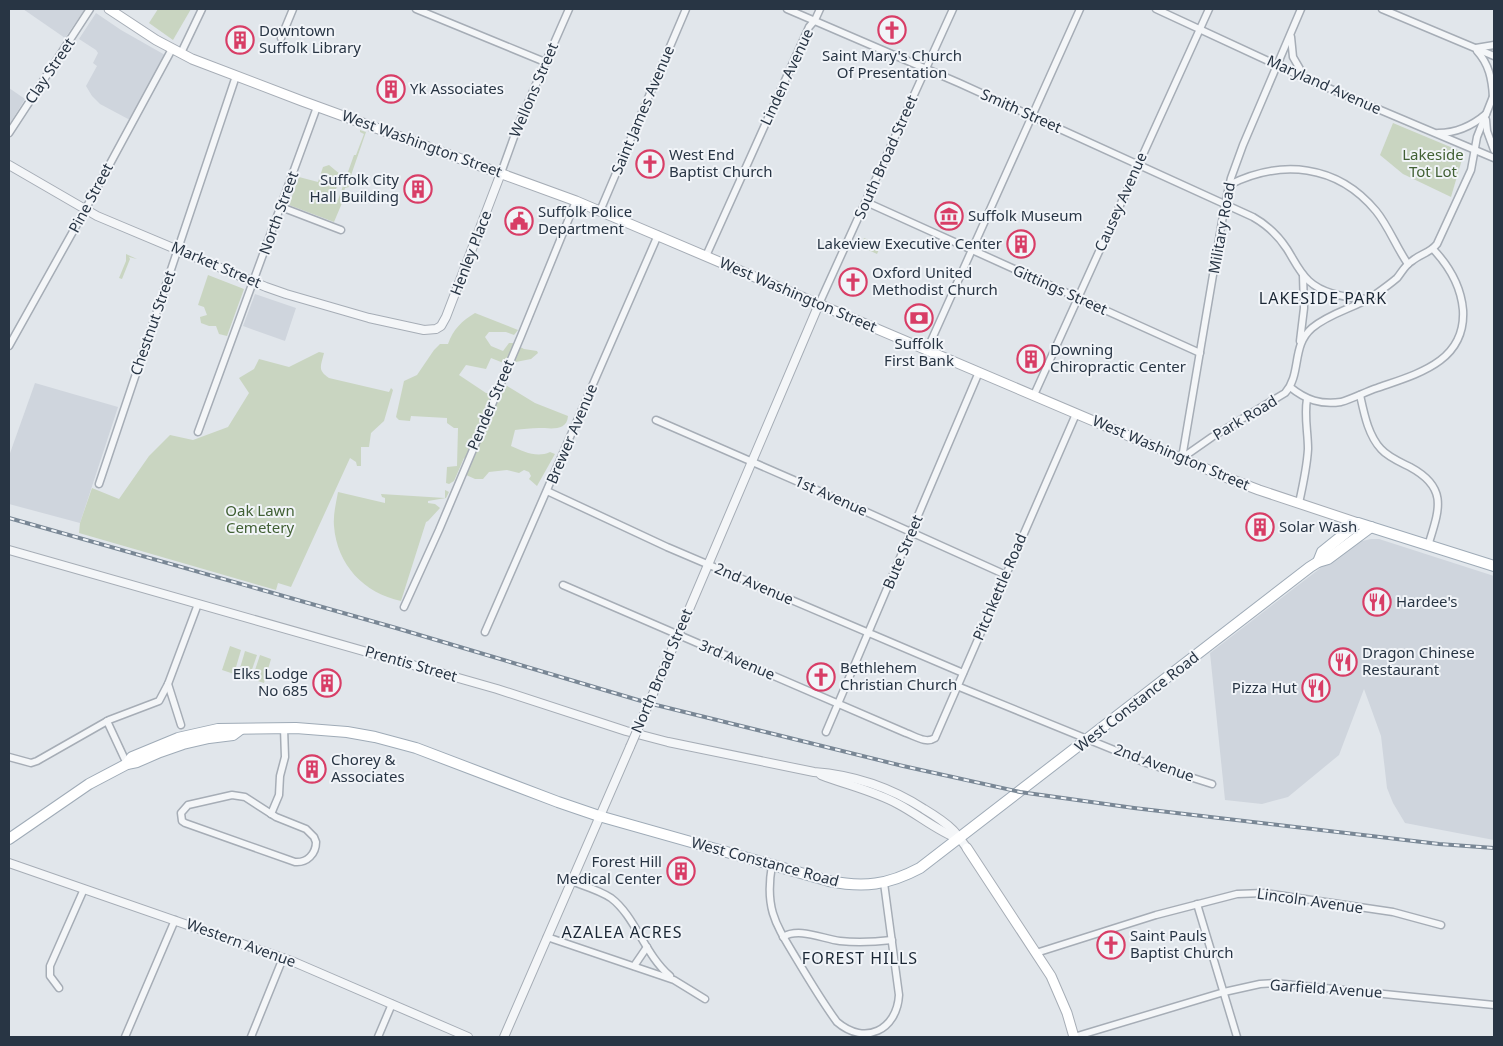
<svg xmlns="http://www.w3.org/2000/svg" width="1503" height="1046" font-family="'Noto Sans',sans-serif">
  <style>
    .built { fill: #cfd5dd }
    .green { fill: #c9d5c1 }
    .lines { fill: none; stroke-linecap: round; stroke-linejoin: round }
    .minor-casing { stroke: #a6adb6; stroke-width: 9 }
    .tertiary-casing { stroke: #a6adb6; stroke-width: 10 }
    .secondary-casing { stroke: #a6adb6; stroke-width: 11 }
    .primary-casing { stroke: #9fabb7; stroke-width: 12 }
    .minor { stroke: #f4f6f8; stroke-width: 6 }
    .tertiary { stroke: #f4f6f8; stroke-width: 8 }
    .secondary { stroke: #fff; stroke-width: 9 }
    .primary { stroke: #fff; stroke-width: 10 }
    .rail-casing { stroke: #798795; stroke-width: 4 }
    .rail { stroke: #f1f4f8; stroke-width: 2; stroke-dasharray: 5.5; stroke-linecap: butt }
    .tertiary-bridge-casing { stroke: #a6adb6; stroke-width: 10; stroke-linecap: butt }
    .tertiary-bridge { stroke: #f4f6f8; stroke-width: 8 }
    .labels { text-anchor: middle; stroke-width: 4; stroke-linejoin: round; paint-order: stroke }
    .poi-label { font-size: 15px; fill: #283544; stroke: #f1f4f8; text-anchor: start }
    .street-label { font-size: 15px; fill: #283544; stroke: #f1f4f8 }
    .park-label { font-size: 15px; fill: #416034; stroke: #f1f4f8 }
    .neighbourhood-label { font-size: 16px; letter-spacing: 1px; fill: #1a2634; stroke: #f1f4f8 }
  </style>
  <rect width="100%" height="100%" fill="#e1e6eb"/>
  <g class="built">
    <path d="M23 9H85L65 38Z"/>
    <path d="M96 13 121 30 165 55 130 120 100 104 92 96 86 86 97 66 93 63 98 53 96 50 79 39Z"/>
    <path d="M9 88 25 99 9 125Z"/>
    <path d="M255 294 296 308 285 341 243 326Z"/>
    <path d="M35 383 118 407 80 523 9 504V456Z"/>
    <path d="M1371 539H1379L1494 576V840L1405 823 1393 803 1387 788 1381 736 1364 689 1339 755 1288 797 1262 804 1225 800 1210 653 1353 543Z"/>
  </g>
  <g class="green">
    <path d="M158 9H191L173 40 149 23Z"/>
    <path d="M1393 123 1460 151 1463 156 1451 197 1403 174 1380 155Z"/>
    <path d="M360 130 366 132 348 184 349 187 345 188 341 202 342 203 334 222 289 205 299 177 318 182 323 167 329 165 341 175 333 198 338 200 354 155H356L364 134 360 132Z"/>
    <path d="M864 238 881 245 877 254 860 246Z"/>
    <path d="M126 254 137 259 129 257 130 259 122 279 119 278 126 261Z"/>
    <path d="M208 275 244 289 227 336 219 334 216 326H209L201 323 200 317 207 315 204 307 198 305Z"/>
    <path d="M475 313 518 330 514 335 506 332H489L485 337 491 346 503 351 509 343H513L524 349 537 351 538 353 531 359 506 364 491 358 486 369 466 365 459 375 486 393H499L504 384 535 403 568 416C567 432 550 428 539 428 531 428 523 429 515 430L511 446C524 452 537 458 550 452L555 454 537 486 529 479 531 476 529 472 524 470 519 473 507 470 489 472 483 479H475L464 474 469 461 464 458 454 481 449 484 446 483 447 467 457 466 458 428H454L447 423V418L411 416 410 421 399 420 396 417 404 381 417 375 434 350 440 344H448C453 329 462 321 475 313Z"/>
    <path d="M319 352 324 353C321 366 317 370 329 378L389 392 391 388 393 390 384 421 371 433 369 447H361V466H357L356 462 350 458 291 587 278 583 276 590 79 533 80 523 92 488 119 499 149 456 170 435 193 440 228 427 249 393 239 378 254 369 259 359 289 367Z"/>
    <path d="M445 490 449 492 446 498 428 501V503L435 504 440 508 428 521 426 522 401 601C364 593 337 565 334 526 333 515 336 503 338 492L385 503V498L382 497 381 494 445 498Z"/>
    <path d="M230 646 241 650 234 674 222 670Z"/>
    <path d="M245 651 257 655 249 678 238 675Z"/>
    <path d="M260 655 271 659 264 683 252 679Z"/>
  </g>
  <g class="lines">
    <g class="minor-casing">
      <g id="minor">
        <path d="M416 9 545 62"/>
        <path d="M787 9 959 83 1253 217C1267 225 1278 235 1287 249 1294 260 1299 272 1309 281 1324 295 1348 298 1368 299"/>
        <path d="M1156 9 1307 79 1494 158"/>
        <path d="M1382 9 1494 56"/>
        <path d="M1291 37 1293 57 1304 76"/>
        <path d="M281 38 293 9"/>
        <path d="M1476 48 1494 45"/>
        <path d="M1477 51C1489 64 1492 79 1493 97"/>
        <path d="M181 53 202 9"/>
        <path d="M1486 120 1487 131 1494 150"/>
        <path d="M9 133 90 9"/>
        <path d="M1438 133C1457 133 1472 126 1486 114"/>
        <path d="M501 173 519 123 569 9"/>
        <path d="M1229 185C1281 159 1337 164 1376 211 1389 227 1396 247 1408 264"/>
        <path d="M866 202 1200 353"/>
        <path d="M281 207 341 230"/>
        <path d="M600 211 686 9"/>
        <path d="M706 256 809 27 815 20 820 9"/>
        <path d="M819 304 953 9"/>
        <path d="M1300 341 1304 308 1303 275"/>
        <path d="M9 346 85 210 172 49"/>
        <path d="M927 350 1080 9"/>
        <path d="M1290 387C1306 400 1321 405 1341 402 1354 398 1365 392 1377 388 1417 374 1466 362 1463 310 1461 286 1449 266 1433 249"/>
        <path d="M1034 395 1209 9"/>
        <path d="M1360 395C1364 413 1368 435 1381 449 1388 457 1400 462 1410 467 1449 488 1439 510 1428 546"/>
        <path d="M656 420 842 501 1006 575"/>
        <path d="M198 432 317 107"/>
        <path d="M1182 458 1212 437 1285 393C1302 374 1291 346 1312 328 1331 312 1356 308 1376 294 1383 289 1390 284 1397 278 1402 272 1405 265 1412 261 1420 254 1430 253 1437 244L1471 170 1477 137 1494 94"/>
        <path d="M1182 458 1225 204 1231 178 1243 145 1301 9"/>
        <path d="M99 484 236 76"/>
        <path d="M547 491 667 547 963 673"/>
        <path d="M1299 503C1303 485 1307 467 1308 449 1308 432 1304 416 1307 399"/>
        <path d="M563 585 906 733C915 736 926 744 935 738L1076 414"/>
        <path d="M404 607 439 530 521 336 576 201"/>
        <path d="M485 632 658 235"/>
        <path d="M168 684 181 725"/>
        <path d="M957 686 1146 763 1212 784"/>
        <path d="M107 721 127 764"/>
        <path d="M826 732 979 372"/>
        <path d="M9 757 31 763 37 761 109 720 159 701 168 684 198 604"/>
        <path d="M232 795 245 797 276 817 306 829 314 837 316 842C316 854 307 863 295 862L185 823 182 821 181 813 188 805Z"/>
        <path d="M271 814 279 795 280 776 285 757 284 728"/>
        <path d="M772 865C764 911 777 926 799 963 811 983 823 1003 837 1022 865 1046 897 1030 899 995L884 883"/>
        <path d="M571 881C584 886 599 890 611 898 635 916 645 955 670 976"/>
        <path d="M1197 904 1237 1037"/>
        <path d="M547 937 674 980 705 999"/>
        <path d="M783 937C799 927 823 939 840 941 858 943 875 942 892 940"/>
        <path d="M1036 953 1156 915 1237 894 1264 893 1393 912 1441 925"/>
        <path d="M634 966 647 947"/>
        <path d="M59 988 50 976V966L84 889"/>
        <path d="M125 1037 175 920"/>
        <path d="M251 1037 283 958"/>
        <path d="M378 1037 392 1004"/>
        <path d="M1074 1037 1224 992 1260 984 1274 983 1494 1005"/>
      </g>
    </g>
    <g class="tertiary-casing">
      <g id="tertiary">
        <path d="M9 165 97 216 266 287 286 294 369 318 424 330 436 329 441 326 446 317 501 173"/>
        <path d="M9 550 497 689 626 731 668 742 814 772C854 775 890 787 924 809 934 815 945 822 953 830 958 835 962 842 967 848"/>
        <path d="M662 673 819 304"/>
        <path d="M821 775C847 785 874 791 898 804 919 815 937 831 959 839"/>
        <path d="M9 863 294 962 468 1037"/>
        <path d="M504 1037 630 747"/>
      </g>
    </g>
    <g class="secondary-casing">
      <g id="secondary">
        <path d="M109 9 156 40 192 59 302 101 576 201 1230 479 1259 490 1358 523"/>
        <path d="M967 848 1051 976 1067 1013 1074 1037"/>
      </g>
    </g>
    <g class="primary-casing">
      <g id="primary">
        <path d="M1318 562 1322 552 1358 523 1494 566"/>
        <path d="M127 764 132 757 178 738 218 729 296 728 347 732 375 737 416 748 558 802 599 816 829 881C864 888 888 885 920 868L1310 567 1318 562 1328 559 1371 527"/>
        <path d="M9 839 89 784 127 764 137 762 160 752 183 744 209 738 233 735 241 729"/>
      </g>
    </g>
    <use href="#minor" class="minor"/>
    <use href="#tertiary" class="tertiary"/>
    <use href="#secondary" class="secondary"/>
    <use href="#primary" class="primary"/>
    <g class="rail-casing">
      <path id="rail" d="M9 518 396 628 648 703 903 766 1020 792 1134 808 1439 844 1494 848"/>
    </g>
    <use href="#rail" class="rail"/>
    <g class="tertiary-bridge-casing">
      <path id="tertiary-bridge" d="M630 747 662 673"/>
    </g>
    <use href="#tertiary-bridge" class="tertiary-bridge"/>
  </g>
  <defs>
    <g id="church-ring" transform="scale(1.4375)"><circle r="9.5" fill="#f1f4f8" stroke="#d83d66" stroke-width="1.5"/><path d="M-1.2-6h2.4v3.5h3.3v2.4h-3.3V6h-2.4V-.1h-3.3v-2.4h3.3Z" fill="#d83d66"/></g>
    <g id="building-ring" transform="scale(1.4375)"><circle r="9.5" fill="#f1f4f8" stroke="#d83d66" stroke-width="1.5"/><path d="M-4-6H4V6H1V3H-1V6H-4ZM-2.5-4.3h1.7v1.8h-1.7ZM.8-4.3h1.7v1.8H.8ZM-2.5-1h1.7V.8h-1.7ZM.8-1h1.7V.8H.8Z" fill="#d83d66"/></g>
    <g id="museum-ring" transform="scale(1.4375)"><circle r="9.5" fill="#f1f4f8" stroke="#d83d66" stroke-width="1.5"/><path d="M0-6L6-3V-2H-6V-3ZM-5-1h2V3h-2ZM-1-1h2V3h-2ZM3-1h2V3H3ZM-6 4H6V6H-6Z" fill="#d83d66"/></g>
    <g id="civic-ring" transform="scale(1.4375)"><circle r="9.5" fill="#f1f4f8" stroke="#d83d66" stroke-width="1.5"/><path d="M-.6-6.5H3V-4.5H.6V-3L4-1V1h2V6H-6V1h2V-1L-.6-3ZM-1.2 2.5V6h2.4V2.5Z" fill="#d83d66"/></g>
    <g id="bank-ring" transform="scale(1.4375)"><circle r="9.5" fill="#f1f4f8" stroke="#d83d66" stroke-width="1.5"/><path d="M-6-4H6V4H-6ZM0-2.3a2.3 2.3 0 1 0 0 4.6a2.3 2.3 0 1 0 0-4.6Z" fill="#d83d66"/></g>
    <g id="restaurant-ring" transform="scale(1.4375)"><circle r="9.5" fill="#f1f4f8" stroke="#d83d66" stroke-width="1.5"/><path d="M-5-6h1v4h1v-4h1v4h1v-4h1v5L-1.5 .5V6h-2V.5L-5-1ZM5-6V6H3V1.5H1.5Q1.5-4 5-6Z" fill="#d83d66"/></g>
  </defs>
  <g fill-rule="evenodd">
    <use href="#church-ring" x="892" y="30"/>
    <use href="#building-ring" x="240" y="40"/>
    <use href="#building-ring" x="391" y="89"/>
    <use href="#church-ring" x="650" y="164"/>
    <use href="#building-ring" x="418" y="189"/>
    <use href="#museum-ring" x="949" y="216"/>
    <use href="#civic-ring" x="519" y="221"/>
    <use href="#building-ring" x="1021" y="244"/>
    <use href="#church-ring" x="853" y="282"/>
    <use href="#bank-ring" x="919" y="318"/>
    <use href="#building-ring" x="1031" y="359"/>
    <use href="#building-ring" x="1260" y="527"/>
    <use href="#restaurant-ring" x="1377" y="602"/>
    <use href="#restaurant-ring" x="1343" y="662"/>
    <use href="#church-ring" x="821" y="677"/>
    <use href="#building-ring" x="327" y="683"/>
    <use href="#restaurant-ring" x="1316" y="688"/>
    <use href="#building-ring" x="312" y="769"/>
    <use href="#building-ring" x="681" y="871"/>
    <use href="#church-ring" x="1111" y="945"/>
  </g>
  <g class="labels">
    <g class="poi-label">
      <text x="259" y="36">Downtown<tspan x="259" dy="17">Suffolk Library</tspan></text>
      <text x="892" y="61" text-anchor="middle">Saint Mary's Church<tspan x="892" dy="17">Of Presentation</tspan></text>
      <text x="410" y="94">Yk Associates</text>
      <text x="669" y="160">West End<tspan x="669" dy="17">Baptist Church</tspan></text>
      <text x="399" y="185" text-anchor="end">Suffolk City<tspan x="399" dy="17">Hall Building</tspan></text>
      <text x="538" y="217">Suffolk Police<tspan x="538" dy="17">Department</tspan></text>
      <text x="968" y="221">Suffolk Museum</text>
      <text x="1002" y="249" text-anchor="end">Lakeview Executive Center</text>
      <text x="872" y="278">Oxford United<tspan x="872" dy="17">Methodist Church</tspan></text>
      <text x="919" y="349" text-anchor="middle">Suffolk<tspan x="919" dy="17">First Bank</tspan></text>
      <text x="1050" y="355">Downing<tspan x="1050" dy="17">Chiropractic Center</tspan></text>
      <text x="1279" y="532">Solar Wash</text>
      <text x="1396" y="607">Hardee's</text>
      <text x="1362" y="658">Dragon Chinese<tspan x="1362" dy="17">Restaurant</tspan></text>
      <text x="840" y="673">Bethlehem<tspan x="840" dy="17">Christian Church</tspan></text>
      <text x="308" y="679" text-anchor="end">Elks Lodge<tspan x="308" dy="17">No 685</tspan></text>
      <text x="1297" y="693" text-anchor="end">Pizza Hut</text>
      <text x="331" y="765">Chorey &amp;<tspan x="331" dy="17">Associates</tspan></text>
      <text x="662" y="867" text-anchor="end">Forest Hill<tspan x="662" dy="17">Medical Center</tspan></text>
      <text x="1130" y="941">Saint Pauls<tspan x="1130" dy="17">Baptist Church</tspan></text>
    </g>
    <g class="street-label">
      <text transform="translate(50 71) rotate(-56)" y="5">Clay Street</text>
      <text transform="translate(787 77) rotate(-65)" y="5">Linden Avenue</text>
      <text transform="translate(1324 85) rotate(24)" y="5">Maryland Avenue</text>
      <text transform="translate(534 90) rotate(-67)" y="5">Wellons Street</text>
      <text transform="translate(643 110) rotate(-67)" y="5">Saint James Avenue</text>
      <text transform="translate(1021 111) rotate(24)" y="5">Smith Street</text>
      <text transform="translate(422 144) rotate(20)" y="5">West Washington Street</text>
      <text transform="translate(886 157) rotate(-66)" y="5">South Broad Street</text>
      <text transform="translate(91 198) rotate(-62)" y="5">Pine Street</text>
      <text transform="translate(1121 202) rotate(-66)" y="5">Causey Avenue</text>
      <text transform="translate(279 213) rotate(-70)" y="5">North Street</text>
      <text transform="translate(1222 228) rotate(-80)" y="5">Military Road</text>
      <text transform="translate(471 253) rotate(-69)" y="5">Henley Place</text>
      <text transform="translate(216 265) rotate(23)" y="5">Market Street</text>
      <text transform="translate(1060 290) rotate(24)" y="5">Gittings Street</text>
      <text transform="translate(798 295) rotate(23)" y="5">West Washington Street</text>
      <text transform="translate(153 323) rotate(-71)" y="5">Chestnut Street</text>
      <text transform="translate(491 405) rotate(-67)" y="5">Pender Street</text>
      <text transform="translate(1245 418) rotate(-31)" y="5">Park Road</text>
      <text transform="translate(572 434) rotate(-67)" y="5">Brewer Avenue</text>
      <text transform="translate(1171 453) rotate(23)" y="5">West Washington Street</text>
      <text transform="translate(831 496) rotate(24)" y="5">1st Avenue</text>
      <text transform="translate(903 552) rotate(-67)" y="5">Bute Street</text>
      <text transform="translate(754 584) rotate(23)" y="5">2nd Avenue</text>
      <text transform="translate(1000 587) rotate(-67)" y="5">Pitchkettle Road</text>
      <text transform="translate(737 660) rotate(23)" y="5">3rd Avenue</text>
      <text transform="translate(411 664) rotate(16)" y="5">Prentis Street</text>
      <text transform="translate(662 671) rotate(-67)" y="5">North Broad Street</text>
      <text transform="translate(1137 702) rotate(-38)" y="5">West Constance Road</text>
      <text transform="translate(1154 763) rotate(20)" y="5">2nd Avenue</text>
      <text transform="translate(765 862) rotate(15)" y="5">West Constance Road</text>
      <text transform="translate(1310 901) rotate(8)" y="5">Lincoln Avenue</text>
      <text transform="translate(241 943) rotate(20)" y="5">Western Avenue</text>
      <text transform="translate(1326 989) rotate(4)" y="5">Garfield Avenue</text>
    </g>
    <g class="park-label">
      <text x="1433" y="160">Lakeside<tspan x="1433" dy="17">Tot Lot</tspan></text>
      <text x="260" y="516">Oak Lawn<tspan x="260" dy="17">Cemetery</tspan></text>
    </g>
    <g class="neighbourhood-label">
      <text x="1323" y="304">LAKESIDE PARK</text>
      <text x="622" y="938">AZALEA ACRES</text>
      <text x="860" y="964">FOREST HILLS</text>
    </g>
  </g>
  <rect width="1503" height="1046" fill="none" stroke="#283544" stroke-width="20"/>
</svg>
